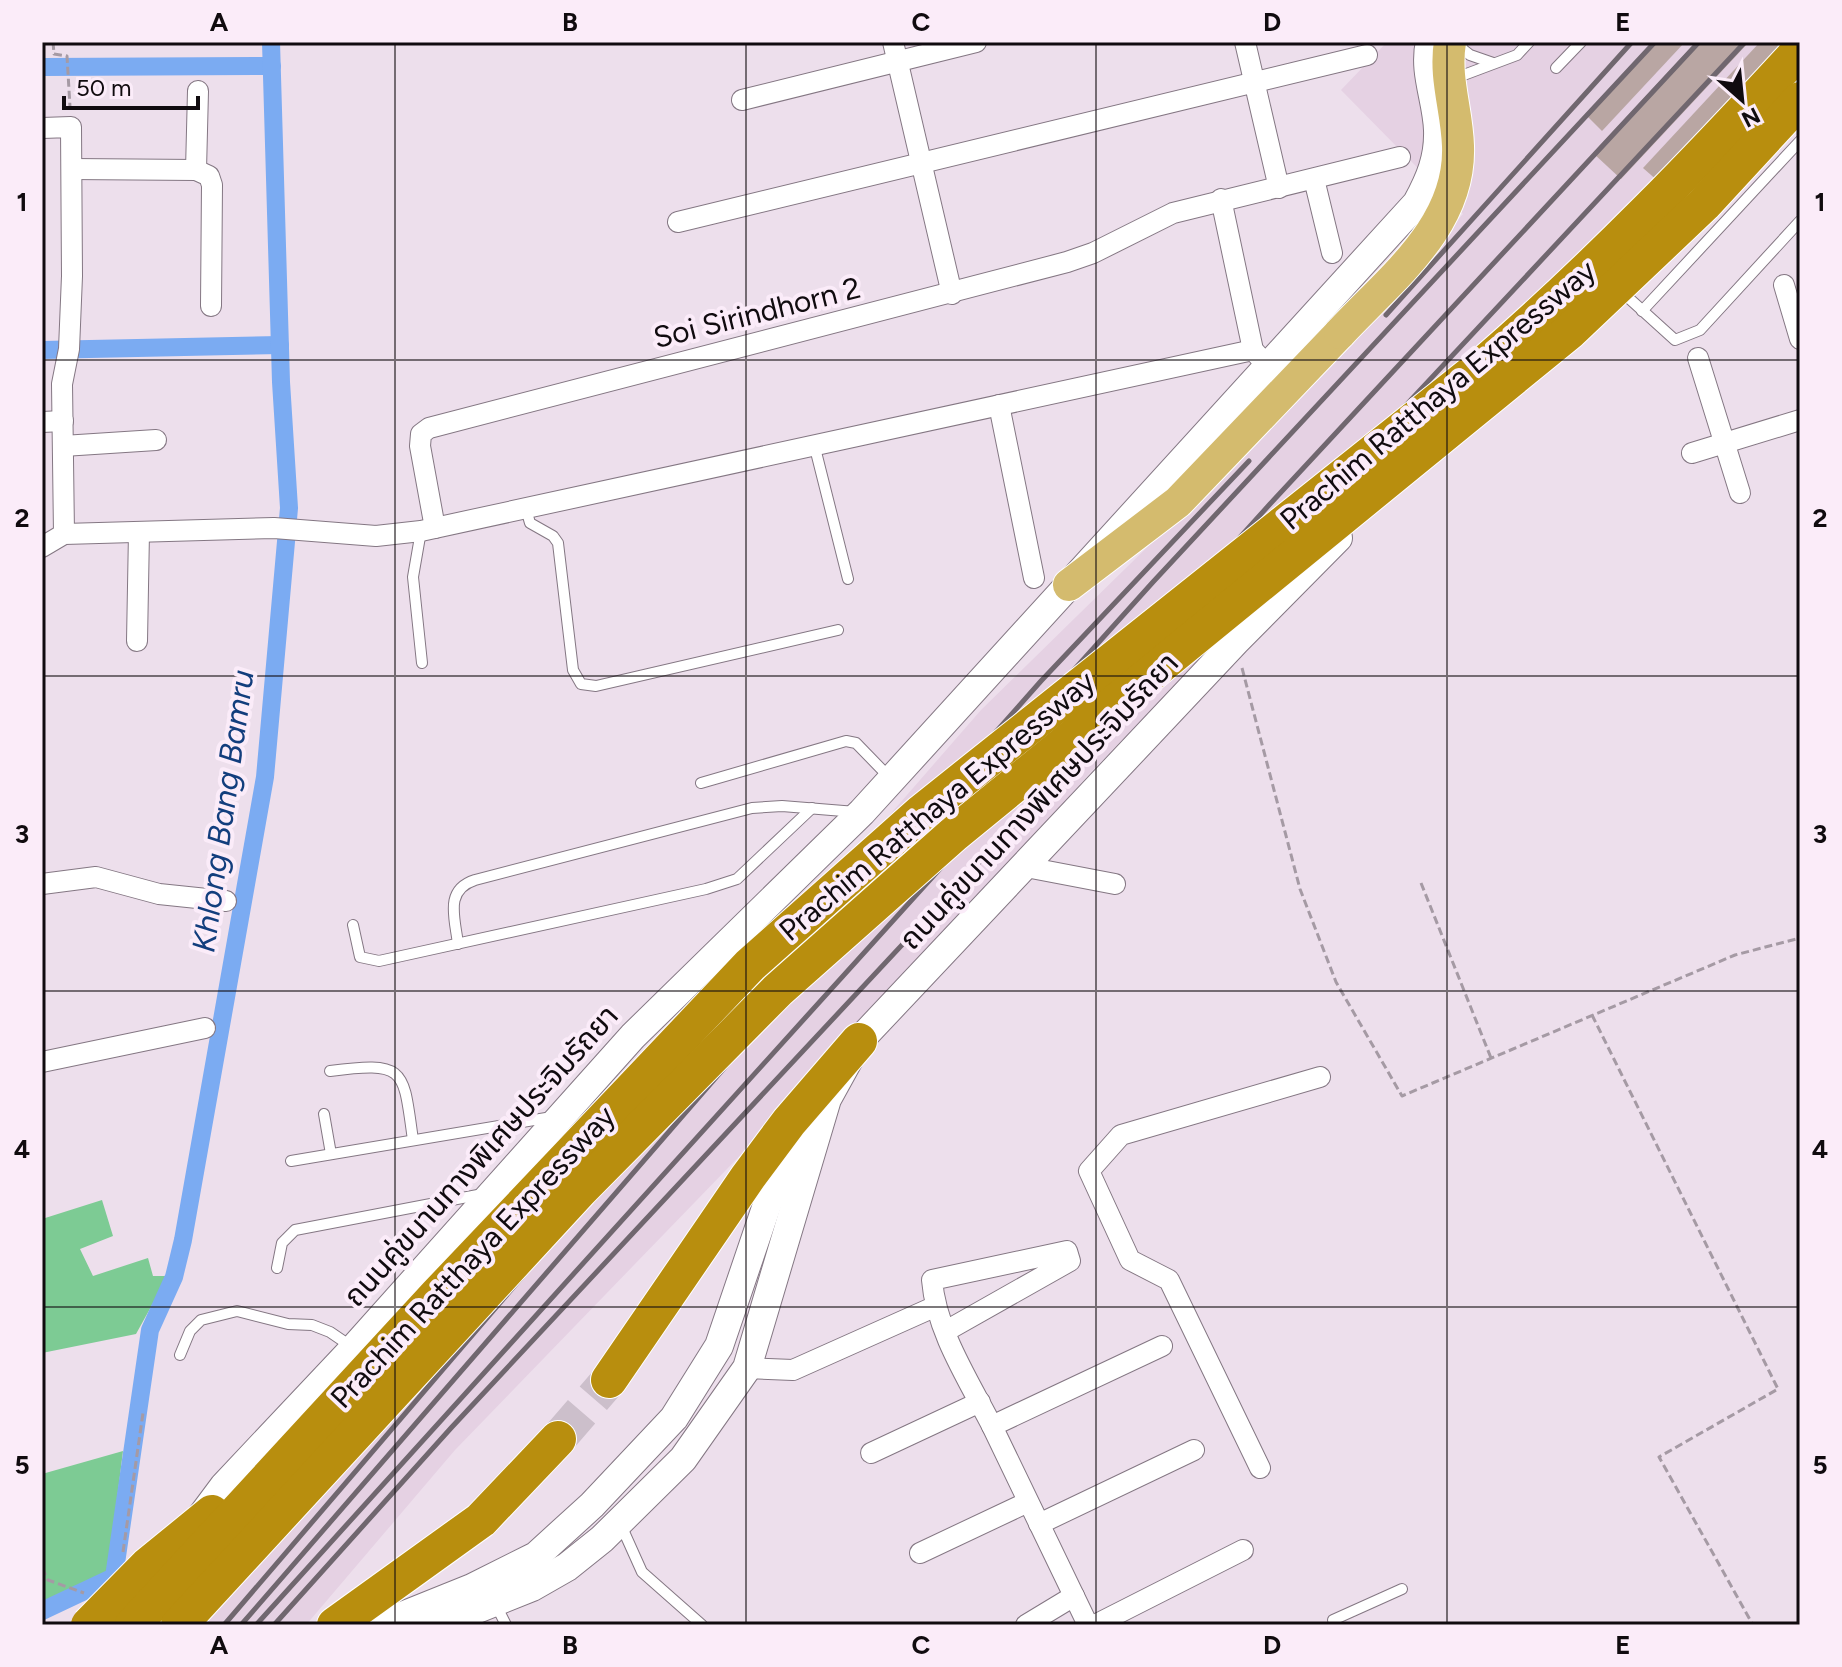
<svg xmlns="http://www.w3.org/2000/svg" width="1842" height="1667" font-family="Figtree,'Noto Sans Thai',sans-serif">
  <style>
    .built { fill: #e5d1e3 }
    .green { fill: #7dcb94 }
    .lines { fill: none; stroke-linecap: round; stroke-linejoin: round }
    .canal { stroke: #7babf2; stroke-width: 18 }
    .building { fill: #b9a6a3 }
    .motorway-tunnel { stroke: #ccbfcb; stroke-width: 36; stroke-dasharray: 36 18; stroke-linecap: butt }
    .service-casing { stroke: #847783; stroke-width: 12 }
    .minor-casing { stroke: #847783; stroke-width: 22 }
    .secondary-casing { stroke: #847783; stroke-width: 30 }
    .primary-casing { stroke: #fff; stroke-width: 34 }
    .motorway-casing { stroke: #fff; stroke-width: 38 }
    .path { stroke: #a59aa4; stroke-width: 3; stroke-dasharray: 8 4; stroke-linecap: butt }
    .service { stroke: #fff; stroke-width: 10 }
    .minor { stroke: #fff; stroke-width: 20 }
    .secondary { stroke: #fff; stroke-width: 28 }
    .primary { stroke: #d4bb6e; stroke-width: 32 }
    .motorway { stroke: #b88e0e; stroke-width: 36 }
    .rail { stroke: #70676f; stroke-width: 5 }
    .primary-bridge-casing { stroke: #fff; stroke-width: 34; stroke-linecap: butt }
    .motorway-bridge-casing { stroke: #fff; stroke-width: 38; stroke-linecap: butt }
    .primary-bridge { stroke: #d4bb6e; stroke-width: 32 }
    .motorway-bridge { stroke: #b88e0e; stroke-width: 36 }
    .grid { fill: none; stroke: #100b0f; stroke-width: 2; stroke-opacity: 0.55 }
    .labels { text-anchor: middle; stroke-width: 8; stroke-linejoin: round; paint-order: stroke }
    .street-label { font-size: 30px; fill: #100b0f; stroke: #fbecf9 }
    .water-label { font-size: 32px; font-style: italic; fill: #123e7d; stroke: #fbecf9 }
    .neatline { fill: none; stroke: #100b0f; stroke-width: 3 }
    .grid-label { font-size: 26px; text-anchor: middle; font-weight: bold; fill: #100b0f }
  </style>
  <rect width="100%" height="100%" fill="#eddfec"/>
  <path class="built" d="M1387 42H1800L1087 776 903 987 455 1450 306 1625H150L650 1090 981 710 1177 518 1463 214 1341 90Z"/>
  <g class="green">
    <path d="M102 1200 113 1236 80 1249 93 1276 148 1258 153 1276H168L136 1334 42 1353V1219Z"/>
    <path d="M123 1451 108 1573 42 1605V1474Z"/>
  </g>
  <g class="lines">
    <g class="canal">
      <path d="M42 67 272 66"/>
      <path d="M42 350 280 345"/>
      <path d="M114 1577 150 1330 174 1277 183 1240 265 777 289 508 281 382 271 42"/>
      <path d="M42 1611 114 1577"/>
    </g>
  </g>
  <g class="building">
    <path d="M1656 42H1685L1602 131 1587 116Z"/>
    <path d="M1696 42H1749L1621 179 1593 153Z"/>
    <path d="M1760 42H1789L1659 182 1643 168Z"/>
  </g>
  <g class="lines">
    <path class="motorway-tunnel" d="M558 1439 609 1380"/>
    <g class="service-casing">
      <g id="service">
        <path d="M1456 44 1470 55 1493 63"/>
        <path d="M1556 68 1581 42"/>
        <path d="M1453 79 1517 55 1529 42"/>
        <path d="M1622 292 1675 340 1700 330 1800 221"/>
        <path d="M1642 311 1800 141"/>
        <path d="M814 444 848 579"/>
        <path d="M526 509 530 523 553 536 558 543 573 670 581 684 596 686 838 630"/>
        <path d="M421 531 413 577 422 663"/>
        <path d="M701 783 846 741 856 743 890 778"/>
        <path d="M353 925 360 957 379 961 706 889 737 879 812 808"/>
        <path d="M458 944C455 918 444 890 475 880L752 808 782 806 856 812"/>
        <path d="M330 1071C407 1061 403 1069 413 1140"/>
        <path d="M324 1114 331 1154"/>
        <path d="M291 1161 552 1117"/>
        <path d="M277 1268 282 1243 295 1230 483 1194"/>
        <path d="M180 1355 190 1331 201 1320 237 1311 288 1324 312 1325 330 1332 352 1347"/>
        <path d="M620 1523 642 1572 702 1625"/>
        <path d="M495 1603 506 1625"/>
        <path d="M1333 1620 1402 1589"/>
      </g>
    </g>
    <g class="minor-casing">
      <g id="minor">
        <path d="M893 42 952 294"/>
        <path d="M1245 42 1279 188"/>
        <path d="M742 100 976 42"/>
        <path d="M42 128 71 127 72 276 69 349 62 384 64 534"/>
        <path d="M72 169 196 170 209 176 212 185 211 306"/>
        <path d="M196 170 198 91"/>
        <path d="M1314 179 1332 253"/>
        <path d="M1221 199 1253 350 1262 360"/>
        <path d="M678 222 1367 55"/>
        <path d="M1784 285 1800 339"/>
        <path d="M1698 358 1740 493"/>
        <path d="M999 405 1034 578"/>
        <path d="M42 422 63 421"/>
        <path d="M63 446 156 440"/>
        <path d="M1692 453 1800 420"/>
        <path d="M435 528 420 446 421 434 429 428 1067 262 1093 253 1173 213 1400 157"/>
        <path d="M42 547 64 534 274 528 376 536 421 531 1253 350"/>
        <path d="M137 641 139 532"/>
        <path d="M1026 867 1115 884"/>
        <path d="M42 884 96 877 159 894 226 901"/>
        <path d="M42 1062 205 1028"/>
        <path d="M946 1331 1070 1261 1067 1251 932 1280C936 1331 969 1381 992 1426 1024 1492 1056 1559 1088 1625"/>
        <path d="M747 1368 793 1370 934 1307"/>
        <path d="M992 1426 1162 1346"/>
        <path d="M871 1453 980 1402"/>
        <path d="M1260 1468 1169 1280 1130 1260 1089 1171 1121 1135 1320 1077"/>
        <path d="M1039 1524 1194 1450"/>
        <path d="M920 1553 1028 1502"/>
        <path d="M1026 1625 1074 1596"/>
        <path d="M1095 1625 1243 1550"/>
      </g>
    </g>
    <g class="secondary-casing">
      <g id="secondary">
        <path d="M195 1525 224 1486 354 1348 633 1036 862 812 1417 203C1430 179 1439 158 1438 130 1437 100 1423 72 1430 42"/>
        <path d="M380 1625 472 1588 536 1556 592 1505 674 1418 719 1346 770 1196 812 1121"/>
        <path d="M437 1625 532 1587 567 1567 602 1539 683 1459 747 1368 827 1099 859 1041 1236 641 1338 538"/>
      </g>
    </g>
    <g class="primary-casing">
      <path id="primary" d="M1069 585 1178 502 1340 333"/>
    </g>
    <g class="motorway-casing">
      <g id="motorway">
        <path d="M609 1380 748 1177 789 1122 859 1041"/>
        <path d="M335 1625 481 1520 558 1439"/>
      </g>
    </g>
    <g class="path">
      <path d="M53 42 54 54 67 56 70 107"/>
      <path d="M1242 668 1300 889 1336 982 1402 1096 1735 955 1800 938"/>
      <path d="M1421 883 1491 1058"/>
      <path d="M1592 1015 1778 1389 1659 1457 1753 1625"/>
      <path d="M123 1552 143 1413"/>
      <path d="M42 1568 48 1580 84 1593"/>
    </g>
    <use href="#service" class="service"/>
    <use href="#minor" class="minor"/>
    <use href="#secondary" class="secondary"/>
    <use href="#primary" class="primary"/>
    <use href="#motorway" class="motorway"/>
    <g class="rail">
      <path d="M1386 315 1632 42"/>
      <path d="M224 1625 798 955 1041 681 1249 461"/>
      <path d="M241 1625 955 802 1153 582 1655 42"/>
      <path d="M256 1625 1270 504 1699 42"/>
      <path d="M274 1625 451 1428 1745 42"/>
    </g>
    <g class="primary-bridge-casing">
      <path id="primary-bridge" d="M1340 333C1391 278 1461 226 1458 146 1457 110 1444 78 1450 42"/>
    </g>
    <g class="motorway-bridge-casing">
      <g id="motorway-bridge">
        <path d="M89 1625 147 1566 212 1513"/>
        <path d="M133 1625 437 1295 750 965 922 812 1484 364C1597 266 1699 160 1800 50"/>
        <path d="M179 1625 580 1190 778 990 954 834 1570 331 1704 204 1800 100"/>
      </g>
    </g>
    <use href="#primary-bridge" class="primary-bridge"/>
    <use href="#motorway-bridge" class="motorway-bridge"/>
  </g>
  <path class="grid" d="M395 42V1625M746 42V1625M1096 42V1625M1447 42V1625M42 360H1800M42 676H1800M42 991H1800M42 1307H1800"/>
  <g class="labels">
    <g class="street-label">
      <text transform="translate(757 313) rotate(-14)" y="10">Soi Sirindhorn 2</text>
      <text transform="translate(1438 395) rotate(-40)" y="10">Prachim Ratthaya Expressway</text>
      <text transform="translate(1039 801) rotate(-47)" y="10">ถนนคู่ขนานทางพิเศษประจิมรัถยา</text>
      <text transform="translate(937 806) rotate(-40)" y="10">Prachim Ratthaya Expressway</text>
      <text transform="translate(481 1156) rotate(-48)" y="10">ถนนคู่ขนานทางพิเศษประจิมรัถยา</text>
      <text transform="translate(473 1257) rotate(-47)" y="10">Prachim Ratthaya Expressway</text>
    </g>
    <g class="water-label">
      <text transform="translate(223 811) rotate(-82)" y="11">Khlong Bang Bamru</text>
    </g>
  </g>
  <rect width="1842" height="1667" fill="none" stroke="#fbecf9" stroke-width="88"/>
  <g transform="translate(1742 100) rotate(153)" stroke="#fbecf9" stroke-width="6" paint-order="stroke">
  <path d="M0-6L14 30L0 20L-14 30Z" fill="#100b0f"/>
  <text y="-12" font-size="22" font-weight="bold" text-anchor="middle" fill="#100b0f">N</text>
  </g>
  <path d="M64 96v12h134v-12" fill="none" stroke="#100b0f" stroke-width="4"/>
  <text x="76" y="96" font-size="24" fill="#100b0f" stroke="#fbecf9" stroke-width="6" paint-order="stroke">50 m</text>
  <rect x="44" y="44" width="1754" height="1579" class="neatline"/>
  <g class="grid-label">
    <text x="219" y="31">A</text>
    <text x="570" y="31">B</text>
    <text x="921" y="31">C</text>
    <text x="1272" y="31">D</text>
    <text x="1623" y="31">E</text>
    <text x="22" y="211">1</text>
    <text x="1820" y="211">1</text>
    <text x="22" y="527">2</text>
    <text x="1820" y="527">2</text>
    <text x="22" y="843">3</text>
    <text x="1820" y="843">3</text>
    <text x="22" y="1158">4</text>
    <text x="1820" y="1158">4</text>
    <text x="22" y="1474">5</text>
    <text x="1820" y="1474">5</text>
    <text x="219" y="1654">A</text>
    <text x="570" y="1654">B</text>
    <text x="921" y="1654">C</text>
    <text x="1272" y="1654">D</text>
    <text x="1623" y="1654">E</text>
  </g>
</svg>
